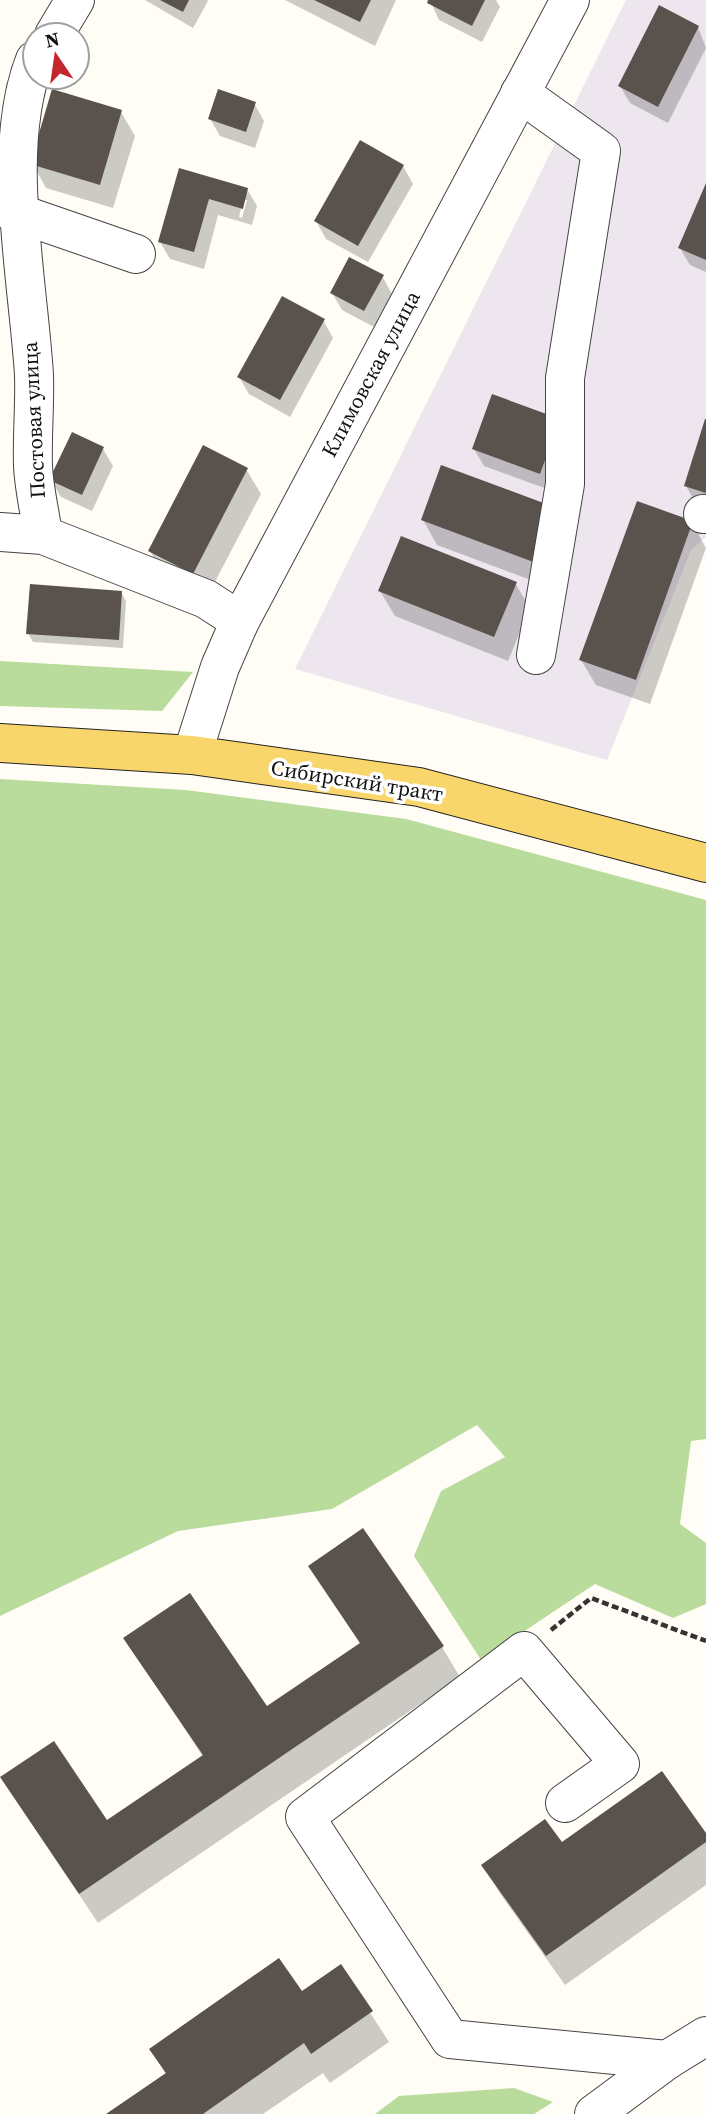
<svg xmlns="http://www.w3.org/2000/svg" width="706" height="2114" font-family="'Source Serif 4',serif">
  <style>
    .industrial { fill: #eee6ef }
    .forest { fill: #b9dc9c }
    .shadow { fill: #0003; fill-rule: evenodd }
    .building { fill: #5a524d }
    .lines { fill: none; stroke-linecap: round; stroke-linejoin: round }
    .minor-casing { stroke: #444; stroke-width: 40 }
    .major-casing { stroke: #222; stroke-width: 40 }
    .path { stroke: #333; stroke-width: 4.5; stroke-dasharray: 7 3.5; stroke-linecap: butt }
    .minor { stroke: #fff; stroke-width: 38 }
    .major { stroke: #f9d66b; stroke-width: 38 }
    .labels { text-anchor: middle; stroke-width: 7; stroke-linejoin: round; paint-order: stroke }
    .street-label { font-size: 21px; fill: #111; stroke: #fff }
  </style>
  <rect width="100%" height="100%" fill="#fffdf5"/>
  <path class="industrial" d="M626 0H706V537L691 550 607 760 295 669Z"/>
  <g class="forest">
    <path d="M0 661 193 672 162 711 0 706Z"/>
    <path d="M0 779 186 790 406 819 706 900V1439L691 1441 680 1524 706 1543V1604L673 1618 595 1584 481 1660 414 1556 441 1491 505 1457 477 1425 332 1509 178 1531 0 1616Z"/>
    <path d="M514 2088 553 2102 534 2114H375L399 2096Z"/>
  </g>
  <g class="shadow">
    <path d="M145 0H207L208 1 193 28Z"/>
    <path d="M285 0H396L375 46Z"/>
    <path d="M430 0H496L500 7 482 42 439 20Z"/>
    <path d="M698 27 706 48 668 123 630 103 620 86Z"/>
    <path d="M254 103 264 121 255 148 220 136 210 119Z"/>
    <path d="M121 112 135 136 113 208 46 188 32 163Z"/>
    <path d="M403 166 413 184 368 262 326 239 316 221Z"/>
    <path d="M180 170 247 189 257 206 252 225 218 215 204 269 170 259 160 242ZM243 200H247L242 218 239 217Z"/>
    <path d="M706 188V272L690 265 680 248Z"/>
    <path d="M382 276 392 294 374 327 342 310 332 293Z"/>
    <path d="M323 320 333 338 290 417 249 394 239 377Z"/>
    <path d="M559 421 550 490 484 466 474 449Z"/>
    <path d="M706 423V512L700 511 686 486Z"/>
    <path d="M103 449 113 466 92 511 61 497 51 480Z"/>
    <path d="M246 469 261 494 207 597 165 576 150 551Z"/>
    <path d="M555 509 550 587 437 545 423 520Z"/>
    <path d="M692 523 706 548 650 704 596 685 581 660Z"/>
    <path d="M515 583 530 608 508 661 395 616 380 591Z"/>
    <path d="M121 592 126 601 123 648 33 642 28 633Z"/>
    <path d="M310 1566 442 1647 460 1677 98 1923 2 1778 107 1822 203 1757 126 1639 267 1709 361 1645Z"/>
    <path d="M706 1836V1885L565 1985 501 1895 483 1865 561 1844Z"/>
    <path d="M340 1966 389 2042 330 2083 323 2073 263 2114H109L166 2075 151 2049 301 1993Z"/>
  </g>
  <g class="building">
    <path d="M160 0H189L183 12Z"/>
    <path d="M314 0H371L360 22Z"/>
    <path d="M428 0H485L472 26 427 3Z"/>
    <path d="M659 5 699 26 658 107 618 86Z"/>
    <path d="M52 89 122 110 100 185 30 164Z"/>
    <path d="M218 89 256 102 246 132 208 119Z"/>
    <path d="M360 140 404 165 358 246 314 221Z"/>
    <path d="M179 168 248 188 243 209 209 199 194 252 158 242Z"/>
    <path d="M706 183V260L678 248Z"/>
    <path d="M349 257 384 275 364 311 330 293Z"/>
    <path d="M282 296 325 319 280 400 237 377Z"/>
    <path d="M492 394 560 419 540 474 472 449Z"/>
    <path d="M705 419H706V493L684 486Z"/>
    <path d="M72 432 104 447 82 495 49 480Z"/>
    <path d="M203 445 248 468 193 574 148 551Z"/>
    <path d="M441 465 557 508 536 563 421 520Z"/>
    <path d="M637 501 693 521 636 680 579 660Z"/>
    <path d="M401 536 517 582 494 637 378 591Z"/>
    <path d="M30 584 122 591 119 640 26 634Z"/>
    <path d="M363 1528 444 1646 79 1894 0 1777 54 1741 107 1820 203 1755 123 1638 190 1593 267 1706 360 1643 308 1566Z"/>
    <path d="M662 1771 706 1833V1842L546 1956 481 1865 545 1819 562 1842Z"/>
    <path d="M279 1958 302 1991 341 1964 373 2011 311 2054 304 2043 203 2114H106L166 2073 149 2049Z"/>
  </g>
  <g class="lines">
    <g class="minor-casing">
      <g id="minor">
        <path d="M54 35 75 0"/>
        <path d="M35 60C0 148 28 278 34 375 35 405 32 435 33 466 34 489 40 512 43 535"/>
        <path d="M520 93 601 151 565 378V484L536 655"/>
        <path d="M9 210 136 254"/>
        <path d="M703 514H706"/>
        <path d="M0 532 43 535 206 599 240 621"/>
        <path d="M192 755 220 667 240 621 570 0"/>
        <path d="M565 1803 620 1764 524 1651 305 1817 450 2039 667 2060"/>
        <path d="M594 2114 667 2060 706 2036"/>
      </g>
    </g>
    <g class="major-casing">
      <path id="major" d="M0 743 192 755 419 787 706 863"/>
    </g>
    <path class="path" d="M551 1630 591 1598 706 1641"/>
    <use href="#minor" class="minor"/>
    <use href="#major" class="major"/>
  </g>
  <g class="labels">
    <g class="street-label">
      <text transform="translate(371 374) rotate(-62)" y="7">Климовская улица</text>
      <text transform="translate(34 420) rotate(-93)" y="7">Постовая улица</text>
      <text transform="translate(357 781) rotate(9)" y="7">Сибирский тракт</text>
    </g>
  </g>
  <g transform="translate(56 56) rotate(347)"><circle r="33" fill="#ffffff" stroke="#a0a0a0" stroke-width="2"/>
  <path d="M0-5L12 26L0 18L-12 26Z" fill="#c4262e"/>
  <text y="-10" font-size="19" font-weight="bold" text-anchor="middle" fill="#111111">N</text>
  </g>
</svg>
